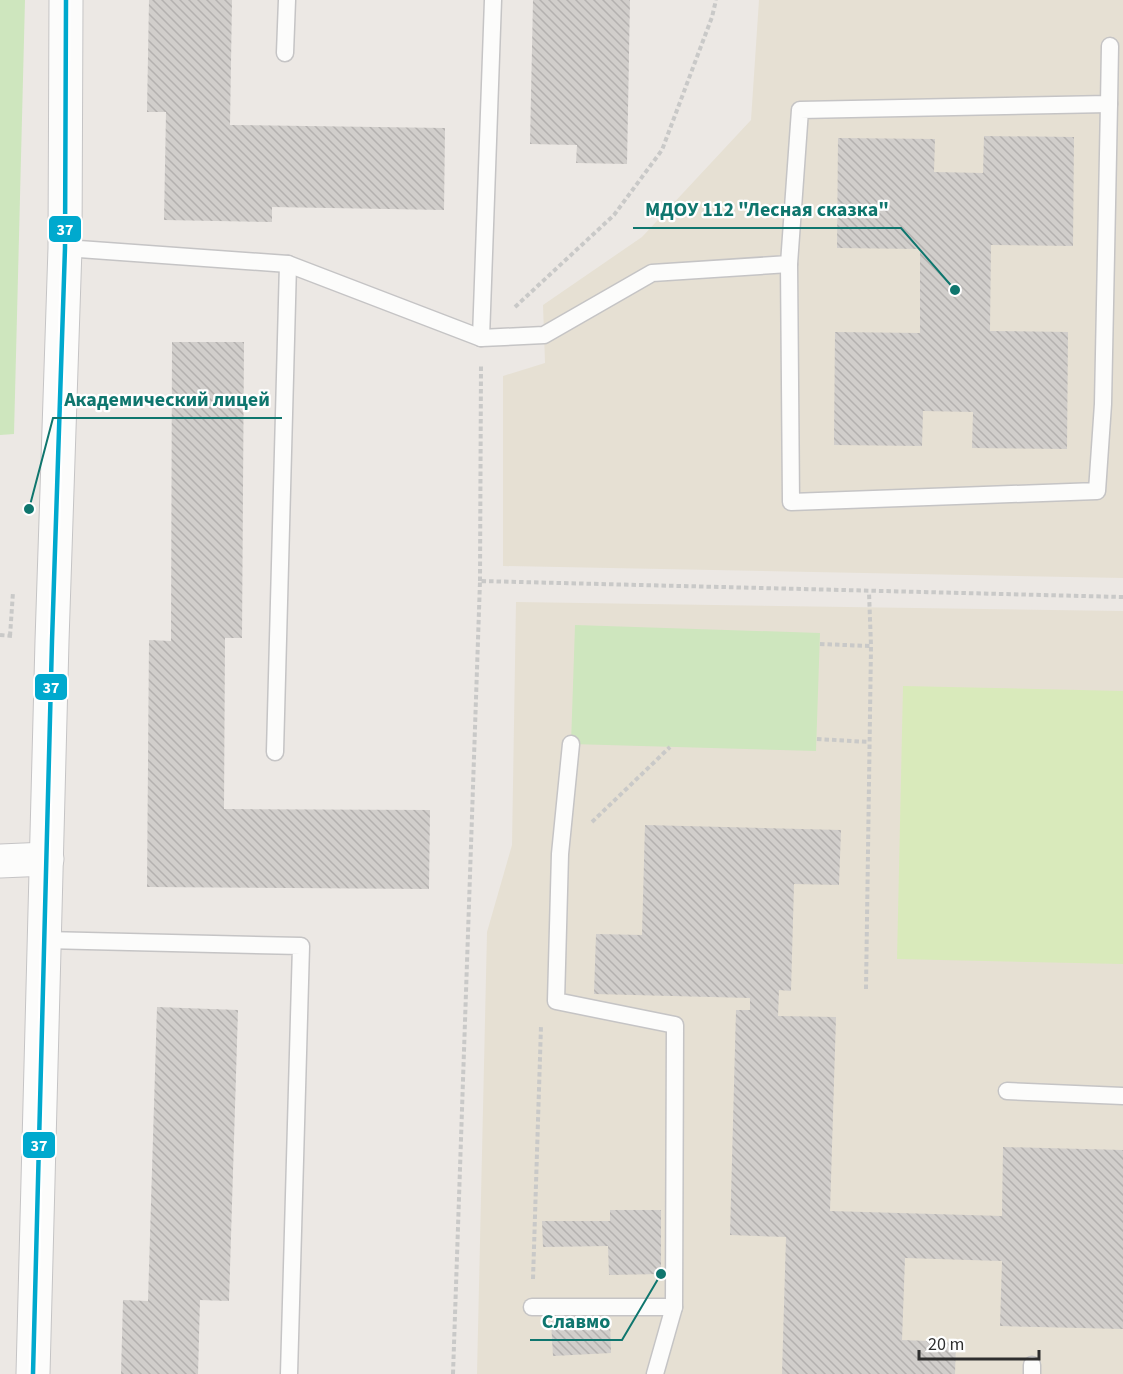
<svg xmlns="http://www.w3.org/2000/svg" width="1123" height="1374" font-family="'Source Sans 3',sans-serif">
  <style>
    .education { fill: #e6e0d3 }
    .green { fill: #cee6be }
    .pitch { fill: #d9eabb }
    .building { fill: url(#building-back-hatch) }
    .lines { fill: none; stroke-linecap: round; stroke-linejoin: round }
    .service-casing { stroke: #c5c4c5; stroke-width: 19 }
    .minor-casing { stroke: #c5c4c5; stroke-width: 35 }
    .path { stroke: #c9c9c8; stroke-width: 4; stroke-dasharray: 4.5 3; stroke-linecap: butt }
    .service { stroke: #fcfcfb; stroke-width: 16 }
    .minor { stroke: #fcfcfb; stroke-width: 33 }
    .bus-1-casing { stroke: #fff; stroke-width: 9 }
    .bus-1 { stroke: #00a9ce; stroke-width: 4.5 }
    .leader { fill: none; stroke: #0f766e; stroke-width: 2 }
    .callout-dot { fill: #0f766e; stroke: #fff; stroke-width: 2 }
    .callout-label { font-size: 20px; text-anchor: middle; font-weight: bold; fill: #0f766e; stroke: #fff; stroke-width: 4.5; stroke-linejoin: round; paint-order: stroke }
    .line-badge { stroke: #fff; stroke-width: 2 }
    .badge-label { font-size: 16px; text-anchor: middle; font-weight: bold; fill: #fff }
  </style>
  <defs>
    <pattern id="building-back-hatch" width="6" height="6" patternUnits="userSpaceOnUse" patternTransform="scale(1.5)"><rect width="6" height="6" fill="#d1cecb"/><path d="M-1 5l2 2M0 0l6 6M5-1l2 2" fill="none" stroke="#b4b1af"/></pattern>
  </defs>
  <rect width="100%" height="100%" fill="#ece8e4"/>
  <g class="education">
    <path d="M759 0H1123V578L503 566V376L545 363 543 305 642 237 751 120Z"/>
    <path d="M516 602 1123 611V1374H477L487 932 512 845Z"/>
  </g>
  <g class="green">
    <path d="M0 0H25L14 434 0 435Z"/>
    <path d="M575 625 820 633 816 751 571 744Z"/>
  </g>
  <path class="pitch" d="M903 686 1123 691V964L897 959Z"/>
  <g class="building">
    <path d="M149 0H232L230 125 445 128 444 210 272 207V222L164 220 166 112H147Z"/>
    <path d="M533 0H630L627 164 576 163 577 145 530 144Z"/>
    <path d="M984 136 1074 137 1073 246 991 245 990 331 1068 332 1067 449 972 448 973 412 923 411 922 446 834 445 835 332 920 333V249L837 248 838 138 935 139 934 172 983 173Z"/>
    <path d="M172 342H244L242 638H225L224 809 430 810 429 889 147 887 149 640 171 641Z"/>
    <path d="M645 825 841 830 839 885 794 884 791 991 779 990 778 1016 836 1017 830 1211 1002 1216 1003 1147 1123 1150V1329L1000 1326 1002 1261 905 1258 902 1340 956 1342 955 1374H782L786 1237 730 1235 736 1010H750V998L594 994 596 934 642 935Z"/>
    <path d="M157 1007 238 1010 229 1301 200 1300 198 1374H121L123 1300 148 1301Z"/>
    <path d="M610 1210H661V1274L609 1275 608 1246 543 1247 542 1221H610Z"/>
    <path d="M610 1318 611 1353 553 1356 551 1321Z"/>
  </g>
  <g class="lines">
    <g class="service-casing">
      <g id="service">
        <path d="M285 53 287 0"/>
        <path d="M65 248 288 264 481 338 544 335 652 273 789 264 800 110 1109 104 1110 46"/>
        <path d="M789 264 791 502 1097 491 1103 404 1109 104"/>
        <path d="M481 338 493 0"/>
        <path d="M571 744 560 854 556 1001 675 1025 674 1307 655 1374"/>
        <path d="M275 752 288 264"/>
        <path d="M45 940 301 946 289 1374"/>
        <path d="M1007 1091 1123 1096"/>
        <path d="M532 1307H674"/>
        <path d="M1032 1374V1365"/>
      </g>
    </g>
    <g class="minor-casing">
      <g id="minor">
        <path d="M0 861 47 859"/>
        <path d="M33 1374 52 641 65 248 66 0"/>
      </g>
    </g>
    <g class="path">
      <path d="M515 307 614 215 662 150 712 17 716 0"/>
      <path d="M480 581 481 365"/>
      <path d="M0 635 12 636"/>
      <path d="M10 636 13 592"/>
      <path d="M820 644 870 646"/>
      <path d="M817 739 869 742"/>
      <path d="M592 822 670 747"/>
      <path d="M866 989 871 646 869 592"/>
      <path d="M533 1279 541 1026"/>
      <path d="M453 1374 480 581 1123 597"/>
    </g>
    <use href="#service" class="service"/>
    <use href="#minor" class="minor"/>
    <g class="bus-1-casing">
      <path id="bus-1" d="M33 1374 52 641 65 248 66 0"/>
    </g>
    <use href="#bus-1" class="bus-1"/>
  </g>
  <path class="leader" d="M955 290L901 228H633M29 509L53 418H282M661 1274L622 1340H530"/>
  <g class="callout-dot">
    <circle cx="955" cy="290" r="6"/>
    <circle cx="29" cy="509" r="6"/>
    <circle cx="661" cy="1274" r="6"/>
  </g>
  <g class="callout-label">
    <text x="767" y="216">МДОУ 112 "Лесная сказка"</text>
    <text x="167" y="406">Академический лицей</text>
    <text x="576" y="1328">Славмо</text>
  </g>
  <g class="line-badge">
    <rect x="48" y="215" width="34" height="28" rx="6" fill="#00a9ce"/>
    <rect x="34" y="673" width="34" height="28" rx="6" fill="#00a9ce"/>
    <rect x="22" y="1131" width="34" height="28" rx="6" fill="#00a9ce"/>
  </g>
  <g class="badge-label">
    <text x="65" y="235">37</text>
    <text x="51" y="693">37</text>
    <text x="39" y="1151">37</text>
  </g>
  <path d="M919 1350v9h120v-9" fill="none" stroke="#2e2e2e" stroke-width="3"/>
  <text x="928" y="1350" font-size="18" fill="#2e2e2e" stroke="#ffffff" stroke-width="4.5" paint-order="stroke">20 m</text>
</svg>
